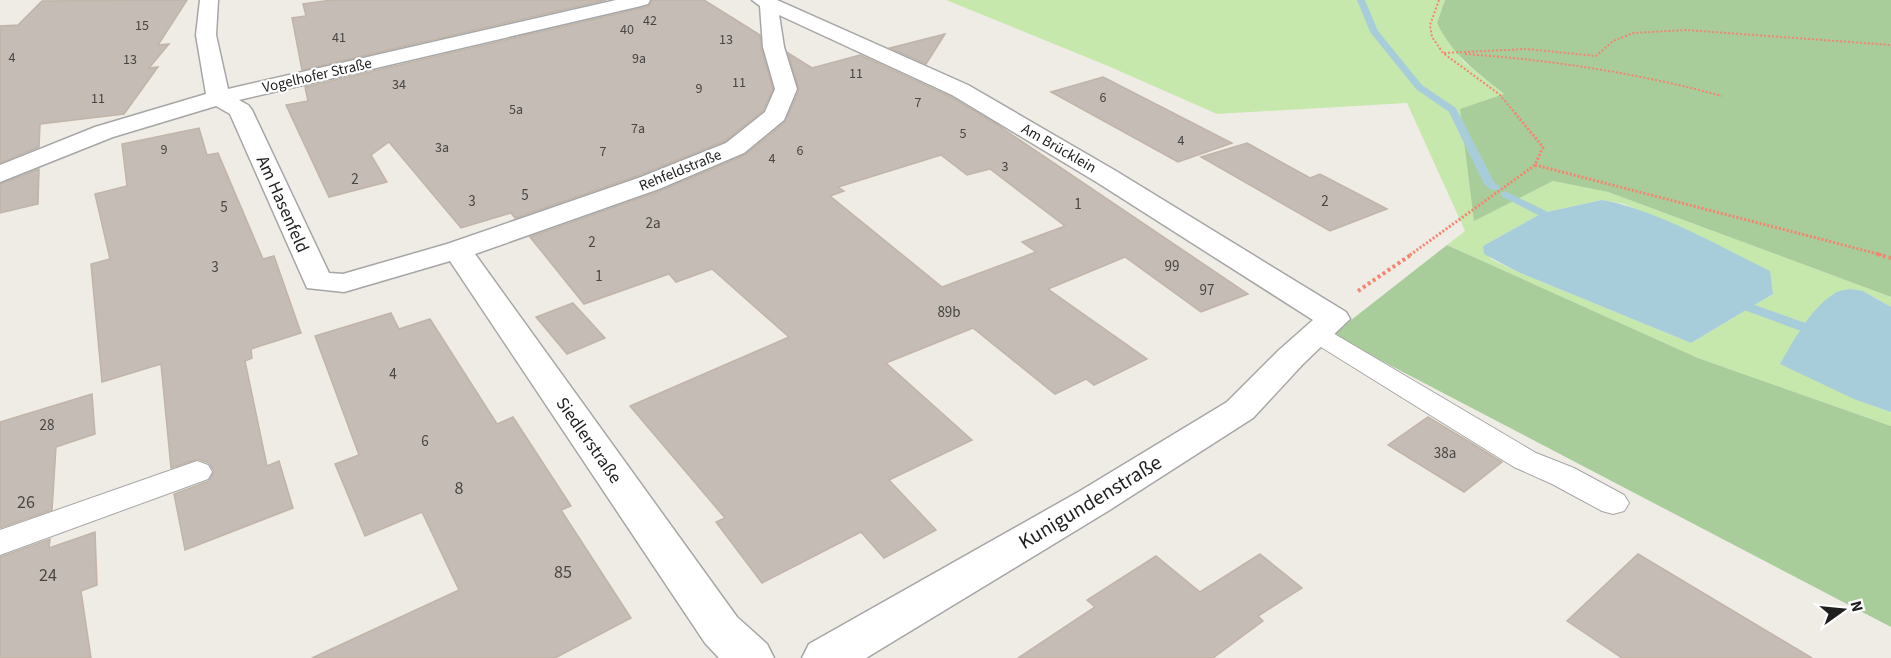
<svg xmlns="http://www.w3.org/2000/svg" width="1891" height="658" font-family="'Source Sans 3',sans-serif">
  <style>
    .grass { fill: #c7e8ad; fill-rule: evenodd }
    .forest { fill: #a8cd9b }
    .water { fill: #a7cddb }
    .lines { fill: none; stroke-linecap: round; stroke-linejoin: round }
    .stream { fill: #a7cddb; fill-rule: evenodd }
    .building { fill: #c4bcb5; stroke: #c1b4a8; stroke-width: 1.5; fill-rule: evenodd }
    .lane-casing { stroke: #a6a6a6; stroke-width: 2 }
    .street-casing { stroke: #a6a6a6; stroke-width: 3 }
    .path-far2 { stroke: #f58470; stroke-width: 2; stroke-dasharray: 2 2; stroke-linecap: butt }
    .path-far1 { stroke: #f58470; stroke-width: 3; stroke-dasharray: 2 2; stroke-linecap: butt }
    .path { stroke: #f58470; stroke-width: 4; stroke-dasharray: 3 3; stroke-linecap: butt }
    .lane { fill: #fff; fill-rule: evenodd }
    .street { fill: #fff; fill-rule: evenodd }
    .labels { text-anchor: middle; stroke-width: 4.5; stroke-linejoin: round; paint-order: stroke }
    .far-number-label { font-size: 14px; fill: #484644 }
    .far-street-label { font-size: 15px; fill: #1f1f1f; stroke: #fff }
    .number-label { font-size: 15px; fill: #484644 }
    .street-label { font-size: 18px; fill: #1f1f1f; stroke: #fff }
    .near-number-label { font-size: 18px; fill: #484644 }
    .near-street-label { font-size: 21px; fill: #1f1f1f; stroke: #fff }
  </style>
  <rect width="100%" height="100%" fill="#efece5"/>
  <path class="grass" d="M946 0H1445L1437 23 1464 62 1504 94 1475 220 1553 181 1608 192 1891 297V307L1863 291 1833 294 1798 333 1856 400 1891 412V426L1698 358 1447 245 1465 231 1407 103 1217 114 1108 66ZM1602 200 1624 204 1700 236 1773 294 1691 343 1518 272 1491 259 1483 246 1542 213Z"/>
  <g class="forest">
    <path d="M1445 0H1891V297L1608 192 1553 181 1474 221 1460 109 1504 94C1475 70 1454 57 1437 23Z"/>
    <path d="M1447 245 1698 358 1891 426V627L1332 335Z"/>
  </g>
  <g class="water">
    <path d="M1602 200C1655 209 1721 247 1770 271L1773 294 1691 343 1518 272 1484 254 1483 246 1542 213Z"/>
    <path d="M1850 289 1863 291 1891 307V412L1856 400 1780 364C1794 340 1809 311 1832 295 1836 291 1844 290 1850 289Z"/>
  </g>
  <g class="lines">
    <g class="stream">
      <path d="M1357 0H1365L1378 31 1422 85 1456 108 1494 182 1501 188 1499 190H1491L1484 184 1449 112 1416 89 1370 32Z"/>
      <path d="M1505 191 1546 211 1548 213 1542 216 1538 215 1501 196V192Z"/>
      <path d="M1749 303 1808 324 1810 327 1808 330H1798L1744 310 1742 307 1744 304Z"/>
    </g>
  </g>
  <g class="building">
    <path d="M187 0 158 45 169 44 149 68 158 67 124 114 40 124 39 147 0 163V26L18 25 42 1Z"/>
    <path d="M332 0H606L302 70 292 18 306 16 303 4Z"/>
    <path d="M652 0H704L760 35 761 48 773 89 763 111 725 141 640 175 515 218 511 213 461 228 389 142 371 155 387 182 329 197 286 105 308 101 305 87 642 8 649 6Z"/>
    <path d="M945 34 926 64 890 48Z"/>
    <path d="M788 53 812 68 860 55 951 97 996 124 1248 294 1201 312 1125 257 1048 289 1147 359 1094 385 1086 379 1055 394 973 328 886 363 972 440 889 480 936 530 884 558 861 532 762 583 716 522 725 518 630 406 789 337 712 269 676 282 669 274 584 304 530 237 660 191 745 155 785 122 799 90ZM941 155 967 175 990 169 1065 226 1022 242 1036 252 942 287 830 196 844 191 838 187Z"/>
    <path d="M1103 77 1232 143 1178 162 1051 92Z"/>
    <path d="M199 128 207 155 218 153 263 259 274 256 301 333 251 349 252 358 245 361 267 466 279 461 293 508 185 550 174 494 209 481 214 471 209 463 198 459 171 468 161 364 102 382 91 264 110 259 95 194 127 186 122 144Z"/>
    <path d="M1247 143 1310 178 1320 174 1387 209 1330 231 1201 157Z"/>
    <path d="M39 169 38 204 0 213V184Z"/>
    <path d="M573 303 605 338 567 354 536 317Z"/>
    <path d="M391 313 399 329 430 319 497 424 513 417 571 506 561 510 631 618 555 658H312L459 590 422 512 365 536 335 464 359 455 315 336Z"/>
    <path d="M92 394 95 434 56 447 52 510 0 528V422Z"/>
    <path d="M1428 417 1471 443 1502 462 1464 492 1388 445Z"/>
    <path d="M95 532 97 585 81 591 91 658H0V557L50 539 49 548Z"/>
    <path d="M1260 554 1302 588 1258 616 1263 621 1213 658H1018L1095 607 1087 600 1156 556 1200 592Z"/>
    <path d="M1638 554 1812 658H1622L1567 621Z"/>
  </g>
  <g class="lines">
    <g class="lane-casing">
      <g id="lane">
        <path d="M1317 326 1326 329 1536 453 1574 468 1624 495 1629 503 1624 511 1613 514 1602 511 1552 484 1514 467 1308 339 1304 334 1308 329Z"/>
        <path d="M197 461 208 465 212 472 208 479 0 555V530Z"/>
      </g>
    </g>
    <g class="street-casing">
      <path id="street" d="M200 0H218L216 35 228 89 616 0H650L648 4 641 6 239 100 248 105 252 110 329 273 343 274 447 244 641 177 726 143 765 112 775 89 763 47 760 6 752 0H777L968 85 1116 171 1346 312 1350 319 1303 364 1253 418 1108 511 866 658H802L809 644 1080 491 1227 402 1279 350 1313 320 1098 183 952 95 779 15 784 47 797 89 784 120 744 153 659 189 475 254 737 617 767 644 774 658H719L705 643 450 261 344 292 307 288 230 114 216 106 113 137 0 182V165L95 127 206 94 196 35Z"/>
    </g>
    <g class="path-far2">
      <path d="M1439 0 1430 25 1432 37 1443 53 1499 94 1515 113"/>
      <path d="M1444 53 1526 49 1596 56 1613 41 1633 33 1686 30 1891 45"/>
      <path d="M1465 54C1552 60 1637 73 1722 96"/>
    </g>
    <g class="path-far1">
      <path d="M1535 165 1882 255"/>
      <path d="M1410 255 1535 165 1543 147 1514 112"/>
    </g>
    <g class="path">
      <path d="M1877 254 1891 258"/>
      <path d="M1358 291 1412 254"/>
    </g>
    <use href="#lane" class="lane"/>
    <use href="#street" class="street"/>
  </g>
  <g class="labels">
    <g class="far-number-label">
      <text x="650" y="25">42</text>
      <text x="142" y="30">15</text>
      <text x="627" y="34">40</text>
      <text x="339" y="42">41</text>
      <text x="726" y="44">13</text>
      <text x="12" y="62">4</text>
      <text x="639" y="63">9a</text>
      <text x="130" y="64">13</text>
      <text x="856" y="78">11</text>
      <text x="739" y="87">11</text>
      <text x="399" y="89">34</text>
      <text x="699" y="93">9</text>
      <text x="1103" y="102">6</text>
      <text x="98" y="103">11</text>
      <text x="918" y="107">7</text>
      <text x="516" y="114">5a</text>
      <text x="638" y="133">7a</text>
      <text x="963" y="138">5</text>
      <text x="1181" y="145">4</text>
      <text x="442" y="152">3a</text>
      <text x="164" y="154">9</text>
      <text x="800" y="155">6</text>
      <text x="603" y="156">7</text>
      <text x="772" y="163">4</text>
      <text x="1005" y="171">3</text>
    </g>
    <g class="far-street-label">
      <text transform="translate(317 75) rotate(-13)" y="5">Vogelhofer Straße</text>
      <text transform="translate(1059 148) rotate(30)" y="5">Am Brücklein</text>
      <text transform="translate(680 170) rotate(-22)" y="5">Rehfeldstraße</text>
    </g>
    <g class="number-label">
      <text x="355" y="184">2</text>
      <text x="525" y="200">5</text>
      <text x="472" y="206">3</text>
      <text x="1325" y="206">2</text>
      <text x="1078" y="209">1</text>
      <text x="224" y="212">5</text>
      <text x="653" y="228">2a</text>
      <text x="592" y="247">2</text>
      <text x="1172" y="271">99</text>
      <text x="215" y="272">3</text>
      <text x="599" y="281">1</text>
      <text x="1207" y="295">97</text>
      <text x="949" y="317">89b</text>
      <text x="393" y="379">4</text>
      <text x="47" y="430">28</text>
      <text x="425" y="446">6</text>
      <text x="1445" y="458">38a</text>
    </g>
    <g class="street-label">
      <text transform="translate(283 204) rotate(66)" y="6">Am Hasenfeld</text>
      <text transform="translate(589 440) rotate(55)" y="6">Siedlerstraße</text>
    </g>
    <g class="near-number-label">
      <text x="459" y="494">8</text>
      <text x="26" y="508">26</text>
      <text x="563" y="578">85</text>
      <text x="48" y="581">24</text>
    </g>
    <g class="near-street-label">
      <text transform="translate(1090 502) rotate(-31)" y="7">Kunigundenstraße</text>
    </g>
  </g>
  <g transform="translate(1843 610) rotate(75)" stroke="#ffffff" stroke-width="4.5" paint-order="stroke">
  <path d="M0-4.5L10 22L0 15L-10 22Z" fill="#1f1f1f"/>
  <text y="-9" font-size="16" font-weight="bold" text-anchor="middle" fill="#1f1f1f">N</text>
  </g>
</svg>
